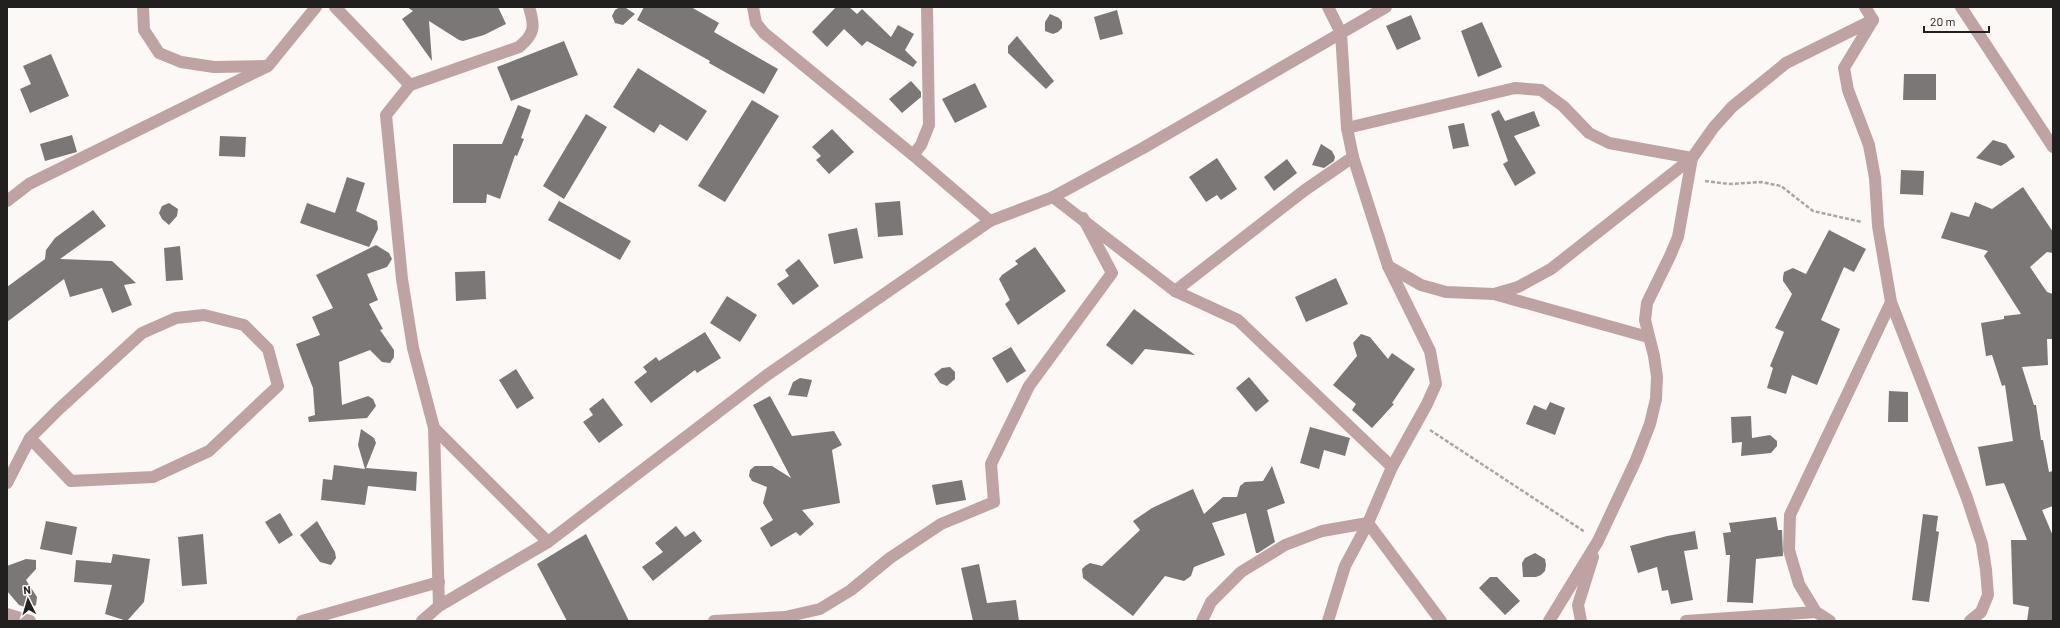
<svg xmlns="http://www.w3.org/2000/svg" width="2060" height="628" font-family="Barlow,sans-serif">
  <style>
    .building { fill: #7a7776 }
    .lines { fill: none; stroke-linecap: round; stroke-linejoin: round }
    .path { stroke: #a9a6a4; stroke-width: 2.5; stroke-dasharray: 4 2; stroke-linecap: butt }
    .minor { stroke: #bea3a2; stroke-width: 12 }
  </style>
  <rect width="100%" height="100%" fill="#fcf8f6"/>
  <g class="building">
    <path d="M407 7H498L506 24 484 35 463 41 459 40 429 21 432 61 402 19 413 11Z"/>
    <path d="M620 7 626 8 635 14 623 25 615 23 612 16 615 10Z"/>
    <path d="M644 7H691L719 23 714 32 778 69 764 94 709 63 710 61 637 20Z"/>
    <path d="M836 7H849L857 14 862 9 891 37 898 25 914 34 905 50 917 62 913 67 867 41 862 46 844 29 827 47 812 32Z"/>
    <path d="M1117 10 1123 34 1100 40 1094 17Z"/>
    <path d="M1050 14 1059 18 1062 22V28L1058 32 1053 34 1045 31V22Z"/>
    <path d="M1411 15 1421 39 1397 50 1386 26Z"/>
    <path d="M1482 22 1502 67 1478 77 1461 31Z"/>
    <path d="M1017 36 1054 81 1046 89 1008 53V46Z"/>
    <path d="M564 41 578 75 511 101 497 67Z"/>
    <path d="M51 54 69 96 30 113 20 89 31 84 23 66Z"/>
    <path d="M638 68 707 111 687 141 660 124 654 133 613 107Z"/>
    <path d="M1904 74H1936V100H1903Z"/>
    <path d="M911 81 921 92V97L902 113 889 99Z"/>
    <path d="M975 83 987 107 955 123 942 99Z"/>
    <path d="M752 100 779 116 725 202 698 186Z"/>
    <path d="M518 105 531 110 521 138 524 139 517 156 515 155 500 199 487 194 486 203H453V144H502Z"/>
    <path d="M1499 110 1505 121 1534 111 1540 126 1514 136 1536 173 1515 186 1503 164 1508 161 1491 114Z"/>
    <path d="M586 114 607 127 564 199 543 186Z"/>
    <path d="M1464 123 1469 146 1453 149 1448 126Z"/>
    <path d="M832 129 854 152 829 174 816 160 821 156 812 147Z"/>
    <path d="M72 135 77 152 45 161 40 144Z"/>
    <path d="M220 136 246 137 245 157 219 156Z"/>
    <path d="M1993 140 2006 144 2015 157 2001 166 1976 158Z"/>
    <path d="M1321 144 1332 151 1335 157 1334 161 1324 168 1312 165Z"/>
    <path d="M1217 158 1237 189 1221 200 1217 195 1206 202 1189 177Z"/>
    <path d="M1287 159 1297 173 1274 191 1264 177Z"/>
    <path d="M1901 170 1924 171 1923 195 1900 194Z"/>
    <path d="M347 177 365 183 356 211 377 221 378 229 369 247 300 223 307 203 335 213Z"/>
    <path d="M2023 187 2053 232V253L2047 252 2030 267 2047 292 2053 294V339H2047L2048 365 2022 367 2034 405H2036L2041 440H2043L2049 472 2053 471V506L2042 510 2053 536V621H2027L2029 607 2013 604 2011 540H2027L2004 483 1986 486 1978 447 2013 441 2005 385 2002 386 1992 355 1986 356 1981 323 2004 319V316L2021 314 1984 256 1988 251 1941 238 1951 212 1969 217 1975 202 1992 209Z"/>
    <path d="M559 201 631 241 620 260 548 220Z"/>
    <path d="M900 201 903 235 878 237 875 203Z"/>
    <path d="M169 203 178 209 177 216 169 225 162 219 159 213 162 206Z"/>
    <path d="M93 210 106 226 60 259 112 261 136 283 124 285 132 305 112 313 102 288 70 297 64 279 7 322V287L45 259 46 250 55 238Z"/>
    <path d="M857 228 863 258 834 264 828 234Z"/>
    <path d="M1829 230 1866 249 1854 272 1844 267 1821 320 1840 329 1817 385 1792 375 1786 394 1767 388 1773 368 1770 366 1784 332 1775 328 1792 294 1783 281V277L1784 272 1793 268 1806 274Z"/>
    <path d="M376 245 389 253 392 259 387 267 367 274 378 300 369 304 383 329 380 330 394 350V357L390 363 382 362 370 350 339 362 342 405 368 396 373 399 376 406 367 418 309 422 308 417 315 415 313 388 296 344 320 335 312 317 333 308 316 275Z"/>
    <path d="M180 246 183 280 166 281 164 248Z"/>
    <path d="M1035 247 1066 291 1018 325 1005 304 1010 300 999 279 1002 275 1018 264 1015 261Z"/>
    <path d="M799 259 819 286 793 305 777 284 789 276 785 270Z"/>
    <path d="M485 271 486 299 456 301 455 272Z"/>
    <path d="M1336 278 1348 304 1306 322 1295 297Z"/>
    <path d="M727 296 757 315 740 342 710 323Z"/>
    <path d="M1134 309 1195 355 1145 349 1132 365 1106 345Z"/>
    <path d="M705 332 721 358 697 373 695 370 651 403 634 382 647 372 643 367 656 357 659 361Z"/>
    <path d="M1361 334 1370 337 1388 359 1392 353 1415 369 1392 403 1394 404 1372 428 1352 410 1356 404 1333 385 1357 356 1353 343Z"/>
    <path d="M1011 347 1026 371 1007 383 992 358Z"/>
    <path d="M950 367 955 372V379L947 386 940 383 934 374 942 368Z"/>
    <path d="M516 369 534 398 517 409 499 380Z"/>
    <path d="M1249 377 1269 401 1256 412 1236 388Z"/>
    <path d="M800 378 812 380 807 397 788 395 793 382Z"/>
    <path d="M1889 391 1908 392V422H1888Z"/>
    <path d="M770 396 792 436 834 431 842 445 832 450 840 503 802 510 814 524 800 536 796 532 771 547 760 528 773 520 763 503 767 487 752 481 749 476 750 470 755 466H772L791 478 753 405Z"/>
    <path d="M603 398 623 425 599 443 583 422 593 415 589 409Z"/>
    <path d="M1550 402 1565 408 1555 435 1526 424 1534 405 1546 410Z"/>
    <path d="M1751 416 1752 438 1770 435 1777 441V446L1771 453 1741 456 1742 442 1732 443 1731 417Z"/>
    <path d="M1310 427 1350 438 1345 456 1324 450 1319 469 1300 463Z"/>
    <path d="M361 429 374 438 376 443 366 468 417 472 416 491 368 486 365 505 321 500 323 479 332 480 334 465 365 469 358 445Z"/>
    <path d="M1272 466 1285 503 1267 510 1275 542 1258 553H1256L1246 513 1212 523 1225 555 1194 567 1191 576 1184 581 1165 576 1133 616 1083 578 1082 569 1085 566 1090 563 1102 566 1140 530 1133 521 1152 508 1193 489 1204 514 1223 497H1237L1240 486 1245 482 1263 481Z"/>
    <path d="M962 480 966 500 936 505 932 485Z"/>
    <path d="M280 513 293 535 279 544 265 522Z"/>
    <path d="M1923 514 1938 516 1936 531 1939 532 1929 602 1912 600Z"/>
    <path d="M1776 517 1778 530H1782L1783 556 1756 559 1753 603 1727 602 1730 555H1726L1723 533 1731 532 1729 523Z"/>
    <path d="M46 521 77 527 72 555 40 549Z"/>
    <path d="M317 521 335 552 336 558 331 565 320 562 300 535Z"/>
    <path d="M676 526 685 537 694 531 702 541 653 581 642 567 663 552 655 543Z"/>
    <path d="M1695 531 1698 549 1684 551 1693 600 1671 604 1668 590 1662 591 1657 567 1638 573 1630 546 1667 536Z"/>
    <path d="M203 534 207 584 182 586 178 537Z"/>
    <path d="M586 534 629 621H567L537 564Z"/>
    <path d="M1535 553 1545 559 1546 565 1545 571 1541 575 1536 577H1523L1522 563 1525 558Z"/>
    <path d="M113 554 150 559 144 602 127 621 105 614 112 585 74 582 76 560 111 563Z"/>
    <path d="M26 559 36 560V569L26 580 37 597 36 605 30 609 19 605 7 591V566Z"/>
    <path d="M979 564 987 603 1016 600 1019 621H973L961 568Z"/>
    <path d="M1490 577H1497L1520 601 1505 615 1479 588Z"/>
  </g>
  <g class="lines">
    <g class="path">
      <path d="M1705 181 1730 184 1761 182 1781 186 1813 211 1862 222"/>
      <path d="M1430 430 1585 532"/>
    </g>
    <g class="minor">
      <path d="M143 7 144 30 159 53 181 62 214 67 265 66"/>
      <path d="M335 7 410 85 386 115 402 279 413 348 434 428 439 606"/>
      <path d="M753 7 756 23 764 33 913 155 990 221"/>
      <path d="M1328 7 1341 33 1347 128 1353 157 1388 266 1430 351 1436 384 1427 404 1392 467 1368 523 1441 621"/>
      <path d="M1961 7 2053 147"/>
      <path d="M1873 20 1844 68 1848 90 1869 145 1875 178 1878 226 1891 302 1967 498 1982 544 1986 570 1988 595 1981 612 1970 621"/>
      <path d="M410 85 519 47C535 34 535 26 529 7"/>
      <path d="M1347 128 1515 88 1541 90 1563 106 1589 133 1609 143 1692 158"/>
      <path d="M913 155 921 145 929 125 927 7"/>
      <path d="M1053 197 1175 291 1238 320 1392 467"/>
      <path d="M7 201 29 184 268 66 316 7"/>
      <path d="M1388 266 1421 285 1446 292 1494 294 1518 287 1551 269 1692 158"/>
      <path d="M1175 291 1305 190 1353 157"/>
      <path d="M1494 294 1648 337"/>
      <path d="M434 428 548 542"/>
      <path d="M7 483 30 438 59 409 142 333 176 318 204 315 244 325 268 349 278 386 209 451 153 477 71 481 30 438"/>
      <path d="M7 614 30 621"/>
      <path d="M302 621 439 582"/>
      <path d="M422 621 439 606 548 542 767 375 990 221 1053 197 1143 148 1386 7"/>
      <path d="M714 621 785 617 820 609 851 590 890 558 941 524 994 502 991 464 1029 386 1112 273 1083 218"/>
      <path d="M1202 621 1211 602 1241 572 1285 545 1322 531 1368 523"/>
      <path d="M1328 621 1345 566 1368 523"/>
      <path d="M1549 621 1598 541 1636 460 1650 424 1656 399 1657 377 1654 356 1645 320 1647 303 1670 256 1678 237 1692 158 1714 127 1732 107 1786 63 1873 20 1865 7"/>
      <path d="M1581 621 1578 605 1593 557"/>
      <path d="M1686 621 1816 612"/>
      <path d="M1830 621 1816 612 1799 584 1789 550 1790 515 1891 302"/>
    </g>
  </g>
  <rect width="2060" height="628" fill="none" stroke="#21201f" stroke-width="16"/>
  <g transform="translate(28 600) rotate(355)" stroke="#fcf8f6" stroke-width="3" paint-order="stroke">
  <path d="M0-3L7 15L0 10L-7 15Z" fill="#21201f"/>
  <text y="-6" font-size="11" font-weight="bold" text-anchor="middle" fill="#21201f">N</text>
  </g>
  <path d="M1924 26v6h65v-6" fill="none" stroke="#21201f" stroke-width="2"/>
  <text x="1930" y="26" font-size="12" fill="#21201f" stroke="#fcf8f6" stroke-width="3" paint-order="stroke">20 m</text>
</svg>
